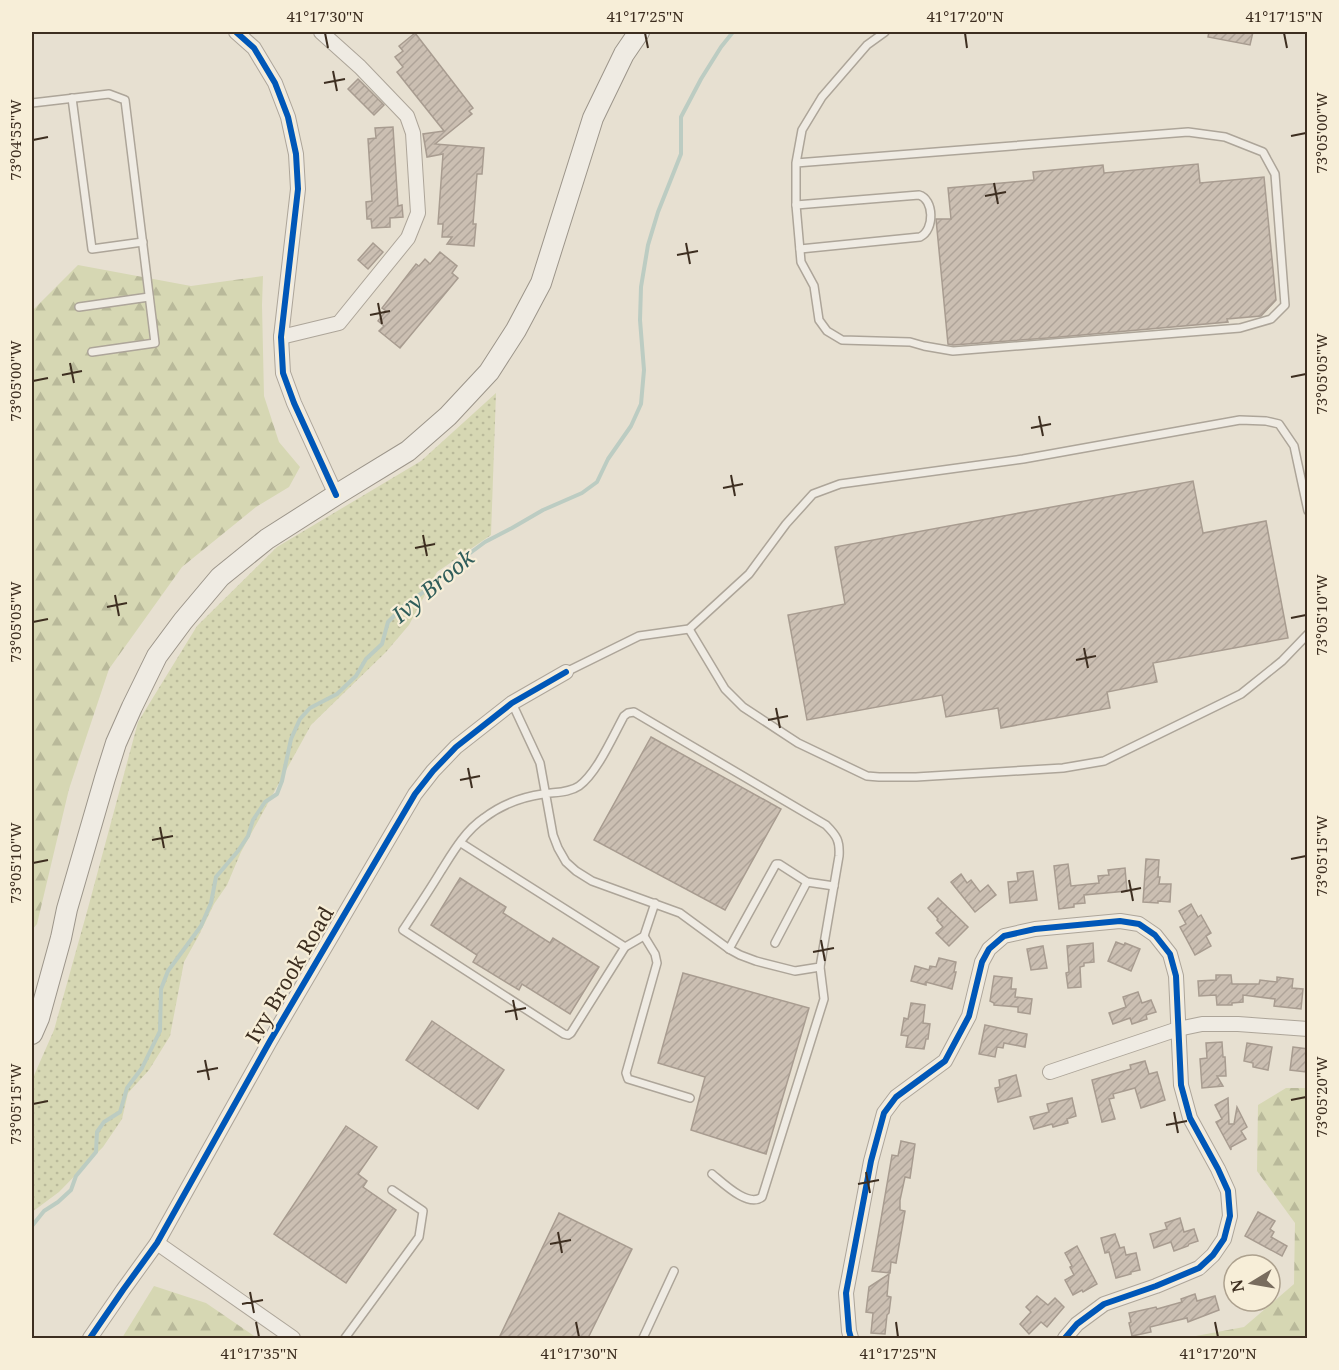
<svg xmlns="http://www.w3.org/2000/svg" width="1339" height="1370" font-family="'Noto Serif',serif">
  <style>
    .forest { fill: url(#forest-firs) }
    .park { fill: url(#park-dots) }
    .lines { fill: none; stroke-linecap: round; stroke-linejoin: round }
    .stream { stroke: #bcccc2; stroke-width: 4 }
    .building { fill: url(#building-hatch); stroke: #a89c90; stroke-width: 1.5 }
    .service-casing { stroke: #ada599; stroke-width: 10 }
    .minor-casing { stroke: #ada599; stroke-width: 16 }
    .secondary-casing { stroke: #9c958a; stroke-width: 22 }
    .service { stroke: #efebe3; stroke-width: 7 }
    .minor { stroke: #efebe3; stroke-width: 14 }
    .secondary { stroke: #efebe3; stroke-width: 20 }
    .cycleway-casing { stroke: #f7eed8; stroke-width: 10 }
    .cycleway { stroke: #0057b8; stroke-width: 6 }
    .ticks { fill: none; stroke: #3d2e20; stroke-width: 2 }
    .labels { text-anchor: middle; stroke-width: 4.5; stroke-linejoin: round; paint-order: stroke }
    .street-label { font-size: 21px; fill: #3d2e20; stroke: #f7eed8 }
    .water-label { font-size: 22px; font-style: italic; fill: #2f5d5a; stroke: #f7eed8 }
    .neatline { fill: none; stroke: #3d2e20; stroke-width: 2 }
    .ticks-label { font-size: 15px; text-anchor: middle; fill: #3d2e20 }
  </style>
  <defs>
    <pattern id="forest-firs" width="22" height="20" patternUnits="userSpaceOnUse" patternTransform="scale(1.5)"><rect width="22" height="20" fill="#d6d7b3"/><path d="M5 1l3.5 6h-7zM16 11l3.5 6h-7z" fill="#b9b99a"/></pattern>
    <pattern id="park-dots" width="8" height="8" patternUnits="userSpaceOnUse" patternTransform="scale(1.5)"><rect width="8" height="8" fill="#d6d7b3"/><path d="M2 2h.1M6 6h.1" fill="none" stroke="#b9b99a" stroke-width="1.8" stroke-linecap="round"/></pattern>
    <pattern id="building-hatch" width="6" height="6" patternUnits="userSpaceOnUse" patternTransform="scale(1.5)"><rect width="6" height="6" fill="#cbbfb2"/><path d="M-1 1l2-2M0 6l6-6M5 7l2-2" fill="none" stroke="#afa499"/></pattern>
  </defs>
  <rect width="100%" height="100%" fill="#e7e0d1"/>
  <g class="forest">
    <path d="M78 265 191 286 263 276 262 305 264 396 279 442 300 467 289 487 256 507 182 567 109 669 69 789 37 924 32 930V311Z"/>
    <path d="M1286 1088H1307V1338H1185L1244 1327 1294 1284 1295 1223 1257 1171 1258 1105Z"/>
    <path d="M154 1286 206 1303 257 1338H122Z"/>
  </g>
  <path class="park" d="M496 393 491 535 437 572 409 625 386 652 311 725 241 852 227 885 214 904 199 935 184 962 170 1036 149 1070 128 1093 122 1119 103 1147 59 1192 32 1212V1080L54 1030 88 908 138 722 197 626 277 547 421 461Z"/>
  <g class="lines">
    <path class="stream" d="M32 1226 44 1211 58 1202 71 1190 76 1176 96 1152 97 1132 104 1122 120 1112 127 1088 142 1068 160 1031 161 989 168 971 201 926 211 903 216 877 238 851 248 836 253 820 265 802 277 794 282 781 291 739 300 719 310 708 337 694 356 676 366 659 382 644 388 622 406 604 431 587 458 562 485 542 512 528 543 510 582 493 597 482 608 459 631 426 641 404 644 370 640 320 641 287 648 245 658 212 681 154V117L701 79 721 47 733 32"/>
  </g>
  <g class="building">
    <path d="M1209 32H1253L1250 45 1208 37Z"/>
    <path d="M415 33 473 108 469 111 472 114 435 144 484 148 482 174H477L473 224H476L474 246 447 244 452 237H442L443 224H438L443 154 427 157 423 134 444 131 397 72 403 67 395 57 403 51 399 46Z"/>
    <path d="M358 79 384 105 374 115 348 89Z"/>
    <path d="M393 127 398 206 402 205 403 217 390 218V227L372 228 371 219H367L366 202 372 201 368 139 376 138 375 128Z"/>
    <path d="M1198 164 1200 183 1264 177 1276 300 1261 316 1227 319 1228 322 1048 338 953 345 948 344 936 219H951L948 188 1034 180 1033 172 1103 165 1104 173Z"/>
    <path d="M373 243 383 252 368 269 358 260Z"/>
    <path d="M440 252 457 266 452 273 458 278 400 348 379 331 384 326 378 321 386 311 382 308 416 264 419 266 425 259 430 264Z"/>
    <path d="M1193 481 1203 533 1266 521 1288 638 1153 663 1157 682 1107 692 1110 708 1001 728 998 708 946 717 942 695 807 720 788 615 845 604 835 547Z"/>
    <path d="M651 737 781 809 725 910 594 840Z"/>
    <path d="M1146 859 1159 860 1158 877H1160L1159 884H1171L1170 902 1158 901V903L1143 902Z"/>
    <path d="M1068 864 1071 886 1099 883 1098 876 1109 875 1108 870 1125 868 1127 891 1084 895 1085 903 1074 904V907L1059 909 1054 866Z"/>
    <path d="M1033 871 1037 900 1010 903 1008 882 1018 881 1017 873Z"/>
    <path d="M961 874 967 883 971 880 980 892 988 885 996 895 975 912 951 882Z"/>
    <path d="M460 878 506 907 503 913 550 943 553 938 599 967 570 1014 522 984 519 990 473 962 477 955 431 925Z"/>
    <path d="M938 898 968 927 949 946 936 933 943 927 937 920 938 919 928 908Z"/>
    <path d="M1191 904 1198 917 1201 915 1211 933 1206 936 1211 946 1195 955 1180 927 1186 924 1179 911Z"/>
    <path d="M1116 942 1124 945 1125 943 1140 949 1131 971 1108 961Z"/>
    <path d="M1093 943 1094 962 1084 963V966L1080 967 1081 987 1068 988 1066 973 1069 972 1067 946Z"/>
    <path d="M1043 946 1047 968 1031 970 1027 949Z"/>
    <path d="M939 958 956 962 954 972H956L952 989 926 982V985L911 981 915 966 929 970 930 966 936 967Z"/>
    <path d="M683 973 809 1008 766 1154 691 1130 705 1077 658 1063Z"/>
    <path d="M1216 975H1231L1232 984H1259L1260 980 1277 982V977L1293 979 1292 988 1303 989 1301 1009 1274 1006 1275 999 1243 995V1002L1232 1003V1005H1217L1216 995 1199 996 1198 981 1216 980Z"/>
    <path d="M994 976 1012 978 1011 989H1016L1015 997 1032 999 1030 1014 1018 1012V1007L994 1005V1003L990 1001Z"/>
    <path d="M1138 992 1142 1003 1151 1000 1156 1012 1146 1015 1147 1019 1132 1024 1130 1018 1113 1024 1109 1013 1126 1007 1123 997Z"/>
    <path d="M911 1003 925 1005 923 1023 930 1024 928 1039H926L924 1049 906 1047 908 1036 901 1035 904 1018 908 1019Z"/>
    <path d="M432 1021 504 1070 478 1109 406 1060Z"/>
    <path d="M985 1025 1027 1034 1025 1047 1004 1043 1003 1048 997 1047 995 1057 979 1054Z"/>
    <path d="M1222 1042 1223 1057H1225L1226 1076H1217L1223 1086 1202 1088 1200 1059 1207 1058 1206 1043Z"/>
    <path d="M1247 1043 1272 1047 1268 1070 1253 1067V1063L1244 1061Z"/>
    <path d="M1293 1047 1308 1049 1306 1072 1290 1070Z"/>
    <path d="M1145 1061 1149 1074 1157 1072 1165 1100 1141 1108 1135 1088 1113 1094 1114 1098 1109 1099 1115 1119 1102 1122 1092 1080 1131 1069 1130 1065Z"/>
    <path d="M1016 1075 1021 1096 998 1102 995 1088 1000 1087 999 1080Z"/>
    <path d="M1072 1098 1076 1116 1067 1119 1068 1123 1053 1127 1052 1124 1034 1129 1030 1117 1049 1112 1047 1104Z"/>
    <path d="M1228 1098 1229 1124H1234L1237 1107 1247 1127 1241 1131 1246 1139 1231 1147V1150L1216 1122 1222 1119 1215 1105Z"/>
    <path d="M346 1126 377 1147 358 1174 367 1181 363 1187 396 1210 346 1283 274 1234Z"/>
    <path d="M901 1141 915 1144 910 1178 905 1177 900 1200V1210L905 1211 896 1263 891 1262 890 1273 872 1271 892 1155 898 1156Z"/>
    <path d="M1258 1212 1275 1221 1270 1229 1274 1232 1271 1237 1287 1246 1282 1256 1245 1236Z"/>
    <path d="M559 1213 632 1249 588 1338H499Z"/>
    <path d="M1180 1218 1184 1232 1194 1229 1198 1241 1189 1244 1188 1246 1174 1251 1171 1242 1154 1248 1150 1234 1167 1229 1165 1223Z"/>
    <path d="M1115 1234 1120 1248 1124 1247 1126 1255 1136 1253 1140 1270 1131 1272V1274L1116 1278 1109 1252 1105 1253 1101 1238Z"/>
    <path d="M1077 1246 1097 1284 1083 1292 1082 1290 1073 1295 1065 1280 1074 1275 1070 1267 1072 1266 1065 1253Z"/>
    <path d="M889 1274 887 1296 891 1297 889 1313 887 1315 885 1334 871 1333 873 1313 866 1312 869 1287Z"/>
    <path d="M1195 1294 1197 1301 1215 1296 1219 1310 1188 1322 1187 1318 1150 1327 1151 1332 1132 1336 1129 1323 1131 1322 1129 1313 1156 1307 1157 1309 1182 1302 1181 1299Z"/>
    <path d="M1037 1296 1048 1305 1055 1298 1064 1307 1047 1327 1041 1322 1029 1334 1020 1324 1031 1312 1026 1307Z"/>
  </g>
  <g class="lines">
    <g class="service-casing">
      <g id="service">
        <path d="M72 98 92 249 143 242"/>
        <path d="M32 103 109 94 125 100 155 343 92 352"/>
        <path d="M796 163 1188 132 1225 137 1263 152 1275 174 1285 305 1271 319 1240 328 953 351 924 346 910 342 842 340 827 331 819 320 814 286 801 262 796 205V163L802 130 822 97 867 45 885 32"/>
        <path d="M796 205 919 195C934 199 935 230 920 237L800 249"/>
        <path d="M79 307 149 297"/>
        <path d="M689 629 725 689 743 707 798 743 867 776 879 777H916L1063 768 1104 761 1241 694 1282 661 1308 634"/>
        <path d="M566 672 639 636 689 629 749 574 786 524 813 494 840 484 1023 459 1240 420 1266 421 1279 424 1294 446 1308 511"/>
        <path d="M512 703 540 763 553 835 558 848 566 862 576 871 592 881 680 913 729 949 740 955 756 961 795 971 820 967 839 856C840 841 837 836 826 825L634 712 628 713 624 716C613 736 597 773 579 786 569 793 555 792 543 794 522 797 501 805 484 818 465 831 453 852 441 871 429 891 416 910 403 930L564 1034 568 1035 571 1033 625 947 644 936 655 903"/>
        <path d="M461 843 625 947"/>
        <path d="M644 936 655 954 657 963 626 1073 628 1079 690 1098"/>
        <path d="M775 943 807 882"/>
        <path d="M729 949 776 864H779L807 882 834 886"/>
        <path d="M712 1174C723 1183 748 1208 762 1197L824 999 820 967"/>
        <path d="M345 1338 419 1237 423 1211 392 1190"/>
        <path d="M643 1338 674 1271"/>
      </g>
    </g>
    <g class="minor-casing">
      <g id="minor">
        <path d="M236 32 254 48 275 83 288 117 296 154 298 189 281 337 283 373 294 403 336 495"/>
        <path d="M281 337 339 323 408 238 418 213 413 133 407 116 360 67 321 32"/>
        <path d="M1050 1072 1178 1029 1202 1024H1238L1308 1029"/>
        <path d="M157 1243 293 1338"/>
        <path d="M90 1338 123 1290 157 1243 270 1041 415 794 433 771 456 747 512 703 566 672"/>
        <path d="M851 1338 849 1331 846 1293 871 1161 884 1113 896 1097 945 1061 969 1016 982 962 989 949 1004 936 1035 929 1120 921 1139 924 1155 935 1170 954 1176 976 1181 1085 1190 1118 1218 1169 1228 1191 1230 1216 1224 1239 1213 1255 1199 1268 1156 1286 1104 1304 1077 1324 1065 1338"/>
      </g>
    </g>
    <g class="secondary-casing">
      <path id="secondary" d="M32 1034 39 1018 61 938 67 909 105 778 116 743 132 707 157 656 183 621 220 577 267 539 336 495 408 451 448 416 489 372 516 330 541 283 593 118 624 54 639 32"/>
    </g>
    <use href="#service" class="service"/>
    <use href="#minor" class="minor"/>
    <use href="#secondary" class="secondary"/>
    <g class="cycleway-casing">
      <g id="cycleway">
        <path d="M236 32 254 48 275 83 288 117 296 154 298 189 281 337 283 373 294 403 336 495"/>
        <path d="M90 1338 123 1290 157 1243 270 1041 415 794 433 771 456 747 512 703 566 672"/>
        <path d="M851 1338 849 1331 846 1293 871 1161 884 1113 896 1097 945 1061 969 1016 982 962 989 949 1004 936 1035 929 1120 921 1139 924 1155 935 1170 954 1176 976 1181 1085 1190 1118 1218 1169 1228 1191 1230 1216 1224 1239 1213 1255 1199 1268 1156 1286 1104 1304 1077 1324 1065 1338"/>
      </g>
    </g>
    <use href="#cycleway" class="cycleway"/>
  </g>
  <path class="ticks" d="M325 33 328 48M645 33 648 48M965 33 967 48M1284 33 1287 48M333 71 337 91M324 83 345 79M1291 136 1306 133M33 140 48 137M994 183 998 204M985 196 1006 192M686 243 690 264M677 255 698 251M378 303 382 324M370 315 390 311M70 363 74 383M62 375 82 371M1291 377 1306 374M33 381 48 378M1039 416 1043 436M1031 428 1051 424M731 475 735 496M723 488 743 484M423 535 427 556M415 548 435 544M115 595 119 616M107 607 127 603M1291 618 1306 615M33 622 48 619M1084 648 1088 668M1076 660 1096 656M776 708 780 728M768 720 788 716M468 768 472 788M460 780 480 776M160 827 164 848M152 840 173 836M1291 859 1306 856M33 863 48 860M1129 880 1133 901M1121 892 1141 888M821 940 825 961M813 952 834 948M513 1000 517 1020M505 1012 526 1008M205 1060 209 1080M197 1072 218 1068M1291 1100 1306 1097M33 1104 48 1101M1174 1112 1178 1133M1166 1125 1187 1121M866 1172 870 1193M858 1184 879 1180M558 1232 562 1253M550 1244 571 1240M250 1292 254 1313M242 1304 263 1300M256 1322 259 1337M576 1322 579 1337M896 1322 898 1337M1215 1322 1218 1337"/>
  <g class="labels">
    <g class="street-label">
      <text transform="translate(290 975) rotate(-60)" y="7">Ivy Brook Road</text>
    </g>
    <g class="water-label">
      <text transform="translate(433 586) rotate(-40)" y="8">Ivy Brook</text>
    </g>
  </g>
  <rect width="1339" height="1370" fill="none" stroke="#f7eed8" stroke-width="66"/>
  <g transform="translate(1252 1283) rotate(259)"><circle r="28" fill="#f7eed8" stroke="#ada18e" stroke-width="1.5"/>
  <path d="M0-4.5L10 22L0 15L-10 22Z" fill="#786c5e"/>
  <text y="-9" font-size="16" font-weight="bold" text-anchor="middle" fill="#3d2e20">N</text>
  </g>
  <rect x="33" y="33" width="1273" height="1304" class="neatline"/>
  <g class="ticks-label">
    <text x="325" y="22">41°17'30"N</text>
    <text x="645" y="22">41°17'25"N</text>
    <text x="965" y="22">41°17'20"N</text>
    <text x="1284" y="22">41°17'15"N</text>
    <text transform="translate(1322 133) rotate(-90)" y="5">73°05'00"W</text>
    <text transform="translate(16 140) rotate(-90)" y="5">73°04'55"W</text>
    <text transform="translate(1322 374) rotate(-90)" y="5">73°05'05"W</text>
    <text transform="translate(16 381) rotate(-90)" y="5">73°05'00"W</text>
    <text transform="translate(1322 615) rotate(-90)" y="5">73°05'10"W</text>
    <text transform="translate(16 622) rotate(-90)" y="5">73°05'05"W</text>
    <text transform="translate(1322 856) rotate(-90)" y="5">73°05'15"W</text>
    <text transform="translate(16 863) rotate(-90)" y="5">73°05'10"W</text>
    <text transform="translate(1322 1097) rotate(-90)" y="5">73°05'20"W</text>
    <text transform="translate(16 1104) rotate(-90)" y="5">73°05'15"W</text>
    <text x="259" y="1359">41°17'35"N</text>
    <text x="579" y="1359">41°17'30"N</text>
    <text x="898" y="1359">41°17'25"N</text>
    <text x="1218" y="1359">41°17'20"N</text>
  </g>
</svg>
